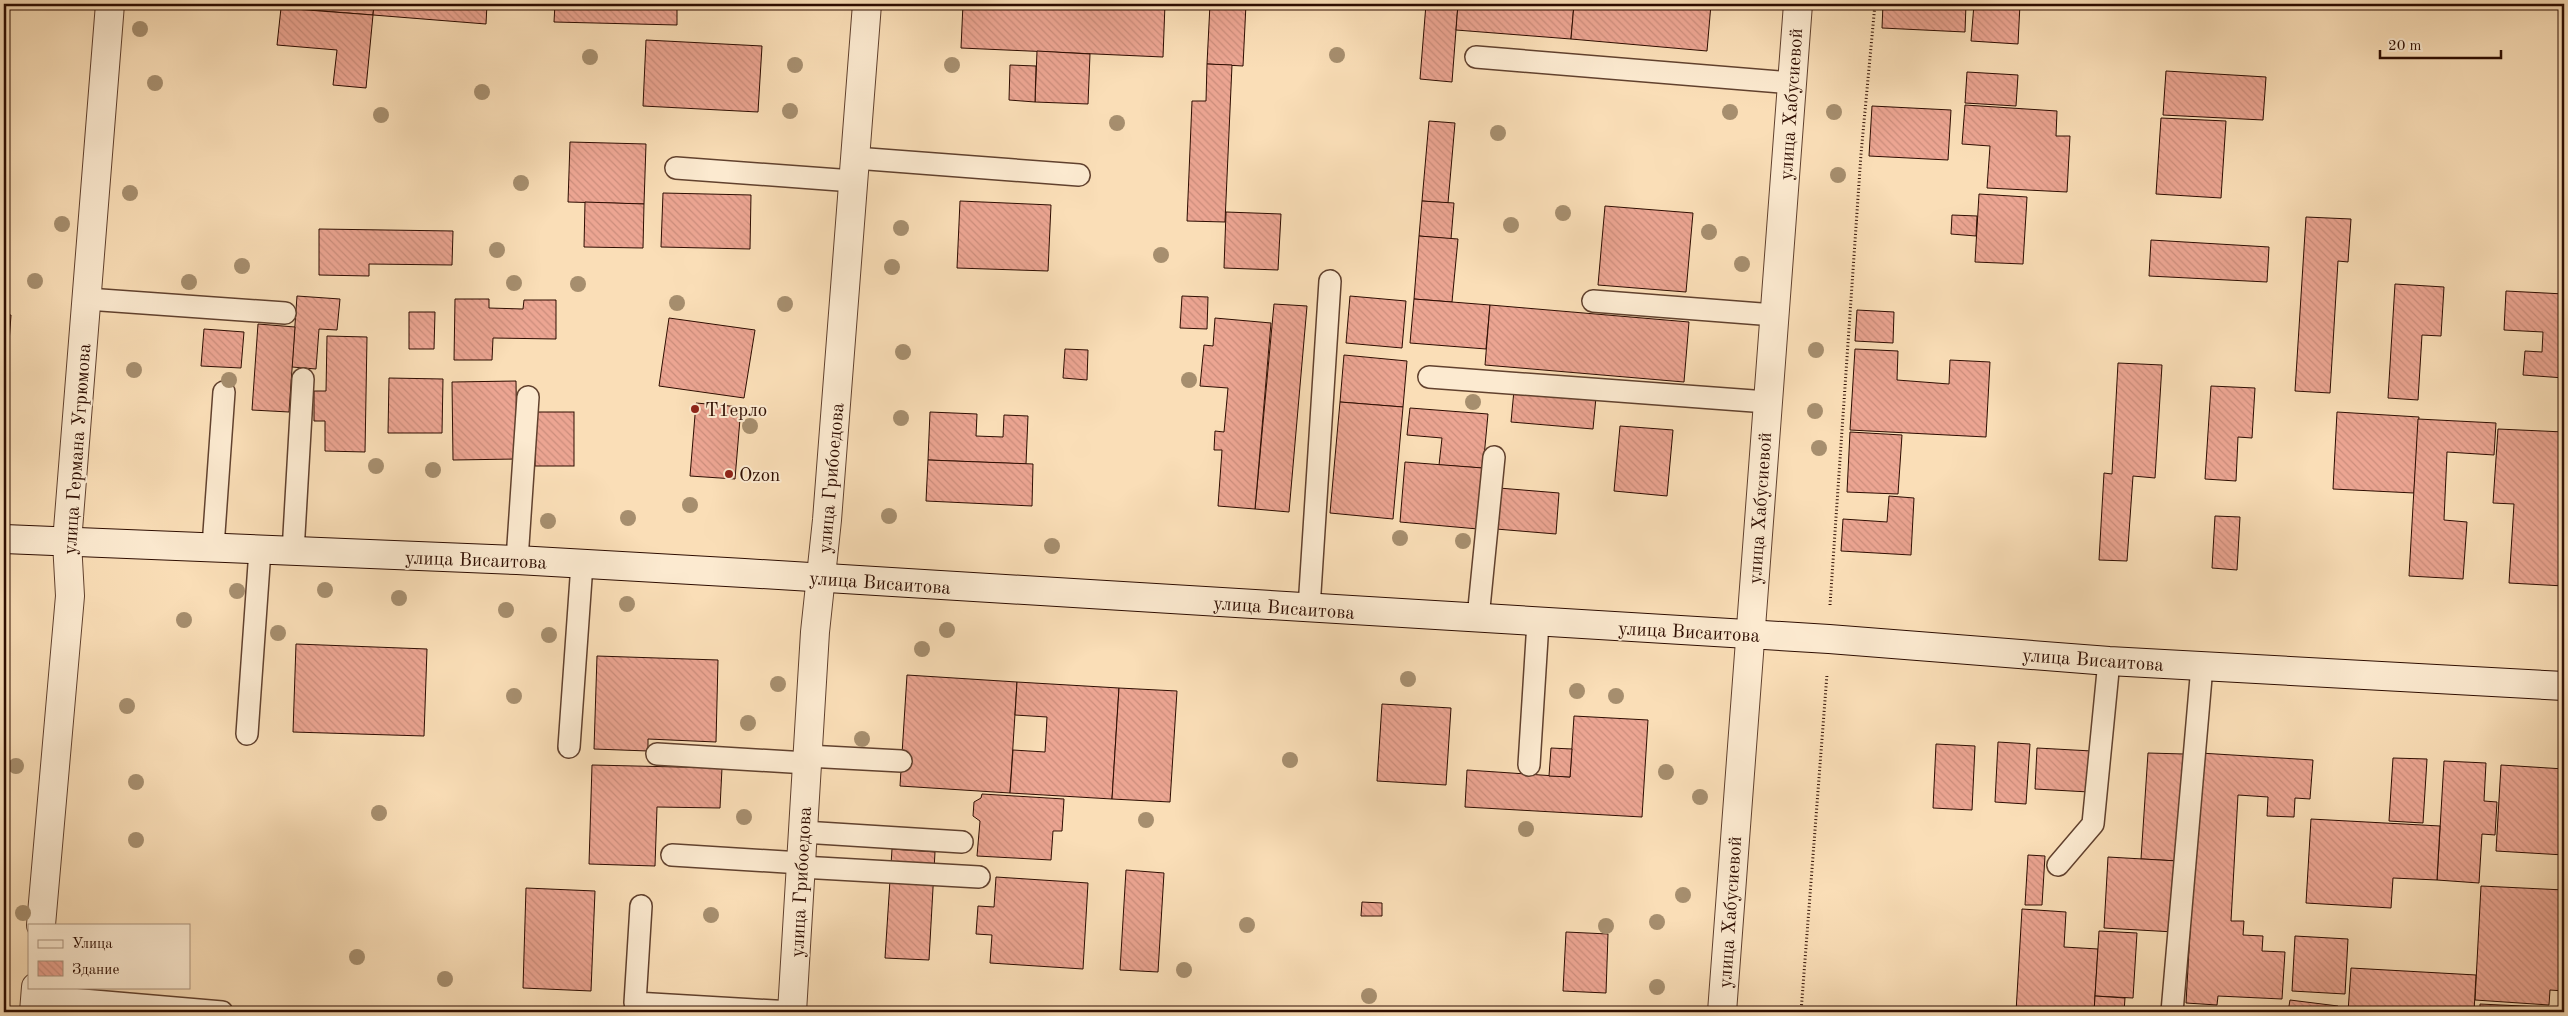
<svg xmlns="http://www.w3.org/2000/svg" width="2568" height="1016" font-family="'Old Standard TT',serif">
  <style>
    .building { fill: url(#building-back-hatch); stroke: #2e0d01 }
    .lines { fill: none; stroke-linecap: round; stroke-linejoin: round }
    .service-casing { stroke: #61412e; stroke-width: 24 }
    .minor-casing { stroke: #61412e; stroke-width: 30 }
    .secondary-casing { stroke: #2e0d01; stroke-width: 30 }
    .path { stroke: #2e0d01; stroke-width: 3; stroke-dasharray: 1 2.5; stroke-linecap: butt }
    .service { stroke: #fcead0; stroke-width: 21 }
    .minor { stroke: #fcead0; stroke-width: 28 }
    .secondary { stroke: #fcead0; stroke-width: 28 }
    .tree { fill: #a68e6e }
    .poi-dot { fill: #8f2418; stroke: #fcead0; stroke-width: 2 }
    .labels { text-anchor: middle; stroke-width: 4; stroke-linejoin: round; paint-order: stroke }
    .street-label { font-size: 19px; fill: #2e0d01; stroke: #fcead0 }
    .poi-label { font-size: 19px; fill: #2e0d01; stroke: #fcead0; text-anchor: start }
  </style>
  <defs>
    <pattern id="building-back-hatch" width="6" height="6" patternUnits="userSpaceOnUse" patternTransform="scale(1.25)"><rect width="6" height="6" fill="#eca592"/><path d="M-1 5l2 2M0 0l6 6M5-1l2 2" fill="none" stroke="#cb8d7c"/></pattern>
  </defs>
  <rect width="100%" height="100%" fill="#fadeb7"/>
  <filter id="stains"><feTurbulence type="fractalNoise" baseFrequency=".004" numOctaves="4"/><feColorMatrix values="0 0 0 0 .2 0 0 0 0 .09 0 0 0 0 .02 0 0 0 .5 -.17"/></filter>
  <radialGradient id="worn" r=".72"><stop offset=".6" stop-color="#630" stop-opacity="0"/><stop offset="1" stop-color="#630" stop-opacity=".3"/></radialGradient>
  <g class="building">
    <path d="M233 4H374L373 15Z"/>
    <path d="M374 4H487L486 24 373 15Z"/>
    <path d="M555 4H677V25L554 22Z"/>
    <path d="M963 4H1165L1163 57 961 48Z"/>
    <path d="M1210 4H1246L1243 66 1207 64Z"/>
    <path d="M1426 4H1458L1452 82 1420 79Z"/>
    <path d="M1458 4H1574L1571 39 1456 30Z"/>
    <path d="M1574 4H1711L1707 51 1571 39Z"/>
    <path d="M1883 4H1966L1965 32 1882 28Z"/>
    <path d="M1974 4H2020L2018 44 1971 41Z"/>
    <path d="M281 8 373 15 366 88 333 85 337 50 277 45Z"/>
    <path d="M646 40 762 46 758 112 643 106Z"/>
    <path d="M1037 51 1090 54 1088 104 1035 102Z"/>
    <path d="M1207 64 1232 65 1225 222 1187 221 1192 101H1206Z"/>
    <path d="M1010 65 1036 66 1035 102 1009 100Z"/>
    <path d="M2166 71 2266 77 2263 120 2163 115Z"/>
    <path d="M1967 72 2018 75 2016 106 1965 103Z"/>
    <path d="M1965 105 2057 111 2056 136H2070L2067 192 1987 188 1990 146 1962 144Z"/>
    <path d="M1872 106 1951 110 1948 160 1869 156Z"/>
    <path d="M2161 118 2226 121 2221 198 2156 194Z"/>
    <path d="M1429 121 1455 123 1448 203 1422 201Z"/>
    <path d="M570 142 646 144 644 204 568 202Z"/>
    <path d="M663 193 751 195 750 249 661 247Z"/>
    <path d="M1979 194 2027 197 2023 264 1975 262Z"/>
    <path d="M960 201 1051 205 1048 271 957 268Z"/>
    <path d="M1422 201 1454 203 1451 239 1419 236Z"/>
    <path d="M585 202 644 204 643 248 584 247Z"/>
    <path d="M1605 206 1693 213 1686 292 1598 285Z"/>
    <path d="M1226 212 1281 214 1278 270 1224 268Z"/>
    <path d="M1952 215 1977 216 1976 236 1951 234Z"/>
    <path d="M2306 217 2351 219 2348 262 2338 261 2330 393 2295 391Z"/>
    <path d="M319 229 453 231 452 265 369 264V276L319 275Z"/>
    <path d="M1419 236 1458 239 1452 302 1414 299Z"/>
    <path d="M2151 240 2269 247 2267 282 2149 276Z"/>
    <path d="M2395 284 2444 287 2441 336 2422 335 2418 400 2388 398Z"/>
    <path d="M2506 291 2564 294V378L2523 375 2525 351 2542 352 2543 332 2504 330Z"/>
    <path d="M297 296 340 299 337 330 319 329 316 369 292 367Z"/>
    <path d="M1182 296 1208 297 1207 329 1180 328Z"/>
    <path d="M1350 296 1406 301 1402 348 1346 343Z"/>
    <path d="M455 299H489V308L523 309 524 300H556V339L493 338 492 360H454Z"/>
    <path d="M1414 299 1490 305 1486 349 1410 343Z"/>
    <path d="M1274 304 1307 306 1289 512 1255 509Z"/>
    <path d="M1490 305 1689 322 1684 382 1485 365Z"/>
    <path d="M1857 310 1894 312 1893 343 1855 341Z"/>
    <path d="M409 312H435L434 349H409Z"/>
    <path d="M4 315H11L9 343H4Z"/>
    <path d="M669 318 755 330 744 398 659 386Z"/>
    <path d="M1215 318 1271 323 1255 509 1218 506 1222 450H1214L1215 431 1224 432 1228 388 1200 386 1204 345 1213 346Z"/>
    <path d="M258 324 295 327 289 412 252 410Z"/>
    <path d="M204 329 244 332 241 368 201 366Z"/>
    <path d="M327 336 367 337 365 452 325 451V421H314V391H326Z"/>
    <path d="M1065 349 1088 350 1087 380 1063 378Z"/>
    <path d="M1855 349 1898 351 1897 380 1949 384 1950 360 1990 362 1986 437 1850 430Z"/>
    <path d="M1344 355 1407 361 1403 407 1340 402Z"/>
    <path d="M2118 363 2162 365 2155 478 2133 476 2127 561 2099 560 2104 473 2112 474Z"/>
    <path d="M4 374H6L4 407Z"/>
    <path d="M389 378 443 379 442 433H388Z"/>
    <path d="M516 381 517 459 453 460 452 382Z"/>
    <path d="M2211 386 2255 388 2252 438 2238 437 2236 481 2205 479Z"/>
    <path d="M1514 390 1596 397 1593 429 1511 422Z"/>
    <path d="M1340 402 1403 407 1393 519 1330 513Z"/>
    <path d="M696 403 741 407 735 479 690 476Z"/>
    <path d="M1410 408 1488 414 1483 468 1439 465 1442 438 1407 435Z"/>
    <rect x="535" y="412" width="39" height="54"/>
    <path d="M930 412 977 414 976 436 1003 437 1004 415 1028 416 1026 464 928 460Z"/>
    <path d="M2337 412 2419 417 2414 493 2333 489Z"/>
    <path d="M2418 419 2496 423 2494 455 2447 452 2444 520 2467 522 2463 579 2409 576Z"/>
    <path d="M1620 426 1673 430 1667 496 1614 491Z"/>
    <path d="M2498 429 2564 432V586L2509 583 2514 504 2493 503Z"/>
    <path d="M1850 432 1902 435 1898 494 1847 492Z"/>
    <path d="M928 460 1033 464 1032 506 926 501Z"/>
    <path d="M1405 462 1483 468 1478 529 1400 522Z"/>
    <path d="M1499 488 1559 493 1556 534 1496 529Z"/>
    <path d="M1889 496 1914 498 1911 555 1841 551 1843 519 1887 522Z"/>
    <path d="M2215 516 2240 517 2237 570 2212 568Z"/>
    <path d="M296 644 427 649 424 736 293 732Z"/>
    <path d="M597 656 718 660 716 742 648 739V751L594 749Z"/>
    <path d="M907 675 1017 682 1010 793 900 786Z"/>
    <path d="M1017 682 1119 688 1112 799 1010 793 1013 750 1045 752 1047 717 1015 715Z"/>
    <path d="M1119 688 1177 691 1170 802 1112 799Z"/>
    <path d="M1382 704 1451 708 1446 785 1377 781Z"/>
    <path d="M1574 716 1648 720 1642 817 1465 807 1467 770 1570 777Z"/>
    <path d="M1998 742 2030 744 2026 804 1995 802Z"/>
    <path d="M1936 744 1975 746 1972 810 1933 808Z"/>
    <path d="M1551 748 1572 749 1570 777 1549 776Z"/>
    <path d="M2037 748 2092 751 2089 792 2035 789Z"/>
    <path d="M2148 753 2184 754 2178 861 2141 859Z"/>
    <path d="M2200 753 2313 760 2310 799 2295 798 2294 817 2267 816 2268 797 2238 795 2231 921H2244L2243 935 2263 936 2262 951 2285 952 2282 999 2218 996 2217 1005 2186 1003Z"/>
    <path d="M2393 758 2427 759 2423 823 2389 821Z"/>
    <path d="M2444 761 2486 763 2484 801 2497 802 2495 835 2482 834 2479 883 2437 880Z"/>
    <path d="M592 765 722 768 720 808 657 807 655 866 589 864Z"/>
    <path d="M2501 765 2564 769V855L2496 851Z"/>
    <path d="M982 794 1064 799 1062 831H1053L1051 860 977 856 980 821 973 816 974 802 981 798Z"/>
    <path d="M2311 819 2440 826 2437 880 2393 878 2391 908 2306 903Z"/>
    <path d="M892 849 935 852 929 960 885 958Z"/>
    <path d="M2028 855 2045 856 2042 905H2025Z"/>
    <path d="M2108 857 2178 861 2174 932 2104 928Z"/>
    <path d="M1126 870 1164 873 1158 972 1120 970Z"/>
    <path d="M996 877 1088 883 1083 969 990 963 992 935 976 934 978 906 994 907Z"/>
    <path d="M2481 886 2564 890V991L2550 990 2549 1005 2475 1000Z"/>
    <path d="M526 888 595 891 591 991 523 988Z"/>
    <path d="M1362 902 1382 903V916H1361Z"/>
    <path d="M2022 909 2066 912 2064 947 2098 949 2094 1012H2016Z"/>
    <path d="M2099 931 2137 933 2133 998 2095 996Z"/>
    <path d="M1566 932 1608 934 1606 993 1563 991Z"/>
    <path d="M2295 936 2348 939 2345 994 2292 991Z"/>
    <path d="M2351 968 2476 975 2474 1012H2348Z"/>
    <path d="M2095 996 2125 998 2124 1012H2094Z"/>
    <path d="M2290 1000 2338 1006V1012H2288Z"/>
    <path d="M2480 1004 2564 1008V1012H2480Z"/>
    <path d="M541 1011 568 1012H541Z"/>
  </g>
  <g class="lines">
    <g class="service-casing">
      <g id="service">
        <path d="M1476 57 1792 83"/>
        <path d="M855 158 1079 175"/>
        <path d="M676 168 853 181"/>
        <path d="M87 299 285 313"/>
        <path d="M1593 301 1774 315"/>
        <path d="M1429 377 1767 402"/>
        <path d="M213 547 224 392"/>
        <path d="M293 552 303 379"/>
        <path d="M517 560 528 397"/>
        <path d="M1309 608 1330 281"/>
        <path d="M1478 618 1494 457"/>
        <path d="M247 734 260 550"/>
        <path d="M569 747 582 564"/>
        <path d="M657 754 807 763"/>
        <path d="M807 756 901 761"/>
        <path d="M1529 765 1538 622"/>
        <path d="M803 832 962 842"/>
        <path d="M672 855 801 863"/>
        <path d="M2058 865 2093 824 2109 661"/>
        <path d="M801 867 979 877"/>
        <path d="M641 906 635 1003 792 1012"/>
        <path d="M35 998H59L222 1012"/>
        <path d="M2172 1012 2202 666"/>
      </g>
    </g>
    <g class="minor-casing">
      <g id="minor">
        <path d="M41 925 70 596 67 542 110 4"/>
        <path d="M34 1012 36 987"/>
        <path d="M792 1012 815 632 827 520 867 4"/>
        <path d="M1722 1012 1798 4"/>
      </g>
    </g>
    <g class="secondary-casing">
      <path id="secondary" d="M4 539 517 560 744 573 1829 639 2109 661 2564 686"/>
    </g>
    <g class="path">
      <path d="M1830 605 1861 154 1875 4"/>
      <path d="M1801 1012 1827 674"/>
    </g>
    <use href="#service" class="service"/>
    <use href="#minor" class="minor"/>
    <use href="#secondary" class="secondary"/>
  </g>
  <g class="tree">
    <circle cx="140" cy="29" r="8"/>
    <circle cx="1337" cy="55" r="8"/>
    <circle cx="590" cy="57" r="8"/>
    <circle cx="795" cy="65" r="8"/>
    <circle cx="952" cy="65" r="8"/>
    <circle cx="155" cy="83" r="8"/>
    <circle cx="482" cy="92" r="8"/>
    <circle cx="790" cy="111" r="8"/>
    <circle cx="1730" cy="112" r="8"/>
    <circle cx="1834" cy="112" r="8"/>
    <circle cx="381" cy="115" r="8"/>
    <circle cx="1117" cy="123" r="8"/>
    <circle cx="1498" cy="133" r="8"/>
    <circle cx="1838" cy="175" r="8"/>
    <circle cx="521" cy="183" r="8"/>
    <circle cx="130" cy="193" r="8"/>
    <circle cx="1563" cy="213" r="8"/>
    <circle cx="62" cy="224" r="8"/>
    <circle cx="1511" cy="225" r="8"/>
    <circle cx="901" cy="228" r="8"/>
    <circle cx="1709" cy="232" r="8"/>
    <circle cx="497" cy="250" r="8"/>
    <circle cx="1161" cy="255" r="8"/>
    <circle cx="1742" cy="264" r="8"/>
    <circle cx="242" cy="266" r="8"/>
    <circle cx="892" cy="267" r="8"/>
    <circle cx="35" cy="281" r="8"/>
    <circle cx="189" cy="282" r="8"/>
    <circle cx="514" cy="283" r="8"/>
    <circle cx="578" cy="284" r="8"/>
    <circle cx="677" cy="303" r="8"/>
    <circle cx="785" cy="304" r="8"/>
    <circle cx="1816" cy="350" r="8"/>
    <circle cx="903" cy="352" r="8"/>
    <circle cx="134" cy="370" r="8"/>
    <circle cx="229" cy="380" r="8"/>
    <circle cx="1189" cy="380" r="8"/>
    <circle cx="1473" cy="402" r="8"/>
    <circle cx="1815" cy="411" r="8"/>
    <circle cx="901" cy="418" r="8"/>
    <circle cx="750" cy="426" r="8"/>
    <circle cx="1819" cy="448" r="8"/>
    <circle cx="376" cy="466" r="8"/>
    <circle cx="433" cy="470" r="8"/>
    <circle cx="690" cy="505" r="8"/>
    <circle cx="889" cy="516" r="8"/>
    <circle cx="628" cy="518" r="8"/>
    <circle cx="548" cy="521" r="8"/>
    <circle cx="1400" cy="538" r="8"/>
    <circle cx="1463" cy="541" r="8"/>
    <circle cx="1052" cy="546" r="8"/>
    <circle cx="325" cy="590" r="8"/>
    <circle cx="237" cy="591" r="8"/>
    <circle cx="399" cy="598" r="8"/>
    <circle cx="627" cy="604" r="8"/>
    <circle cx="506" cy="610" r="8"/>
    <circle cx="184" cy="620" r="8"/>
    <circle cx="947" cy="630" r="8"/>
    <circle cx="278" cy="633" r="8"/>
    <circle cx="549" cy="635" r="8"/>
    <circle cx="922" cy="649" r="8"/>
    <circle cx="1408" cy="679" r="8"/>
    <circle cx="778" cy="684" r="8"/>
    <circle cx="1577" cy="691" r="8"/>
    <circle cx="514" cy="696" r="8"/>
    <circle cx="1616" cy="696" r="8"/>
    <circle cx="127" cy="706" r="8"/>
    <circle cx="748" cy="723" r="8"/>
    <circle cx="862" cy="739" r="8"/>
    <circle cx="1290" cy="760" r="8"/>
    <circle cx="16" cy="766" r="8"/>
    <circle cx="1666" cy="772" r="8"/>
    <circle cx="136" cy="782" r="8"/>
    <circle cx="1700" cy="797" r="8"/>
    <circle cx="379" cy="813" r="8"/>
    <circle cx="744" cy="817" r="8"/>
    <circle cx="1146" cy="820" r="8"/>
    <circle cx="1526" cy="829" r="8"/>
    <circle cx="136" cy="840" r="8"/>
    <circle cx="1683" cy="895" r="8"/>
    <circle cx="23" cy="913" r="8"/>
    <circle cx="711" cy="915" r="8"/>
    <circle cx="1657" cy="922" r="8"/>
    <circle cx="1247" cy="925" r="8"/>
    <circle cx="1606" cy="926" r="8"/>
    <circle cx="357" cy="957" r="8"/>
    <circle cx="1184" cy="970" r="8"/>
    <circle cx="445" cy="979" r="8"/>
    <circle cx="1657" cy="987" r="8"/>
    <circle cx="1369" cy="996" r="8"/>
  </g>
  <g class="poi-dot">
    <circle cx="695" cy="409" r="5"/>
    <circle cx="729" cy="474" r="5"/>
  </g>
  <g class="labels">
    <g class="street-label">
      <text transform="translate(1790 104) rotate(-86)" y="7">улица Хабусиевой</text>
      <text transform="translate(76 449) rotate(-86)" y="7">улица Германа Угрюмова</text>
      <text transform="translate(830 478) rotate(-85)" y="7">улица Грибоедова</text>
      <text transform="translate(1759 508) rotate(-86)" y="7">улица Хабусиевой</text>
      <text transform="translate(476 559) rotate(2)" y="7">улица Висаитова</text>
      <text transform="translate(880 582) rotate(4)" y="7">улица Висаитова</text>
      <text transform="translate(1284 607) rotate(4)" y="7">улица Висаитова</text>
      <text transform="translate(1689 631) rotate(3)" y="7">улица Висаитова</text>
      <text transform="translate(2093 659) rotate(4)" y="7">улица Висаитова</text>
      <text transform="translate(800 882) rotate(-87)" y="7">улица Грибоедова</text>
      <text transform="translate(1729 912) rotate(-86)" y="7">улица Хабусиевой</text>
    </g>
    <g class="poi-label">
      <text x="705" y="416">Т1ерло</text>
      <text x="739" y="481">Ozon</text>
    </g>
  </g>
  <rect width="2568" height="1016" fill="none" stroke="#fadeb7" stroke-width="20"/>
  <rect x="5" y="5" width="2558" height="1006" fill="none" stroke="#2e0d01" stroke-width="2.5"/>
  <rect x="10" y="10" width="2548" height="996" fill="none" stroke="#2e0d01"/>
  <rect x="28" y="924" width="162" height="65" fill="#fcead0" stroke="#aa927d"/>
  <rect x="38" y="940" width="25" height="8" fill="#fcead0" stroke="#aa927d"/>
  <text x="72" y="948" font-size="15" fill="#2e0d01">Улица</text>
  <rect x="38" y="961" width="25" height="15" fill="url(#building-back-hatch)" stroke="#aa927d"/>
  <text x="72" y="974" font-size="15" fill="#2e0d01">Здание</text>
  <path d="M2380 50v8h121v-8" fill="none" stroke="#2e0d01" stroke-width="2.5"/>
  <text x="2388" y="50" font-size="15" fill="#2e0d01" stroke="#fcead0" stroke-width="4" paint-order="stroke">20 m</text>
  <rect width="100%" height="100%" filter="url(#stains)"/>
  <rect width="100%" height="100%" fill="url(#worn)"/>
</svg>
